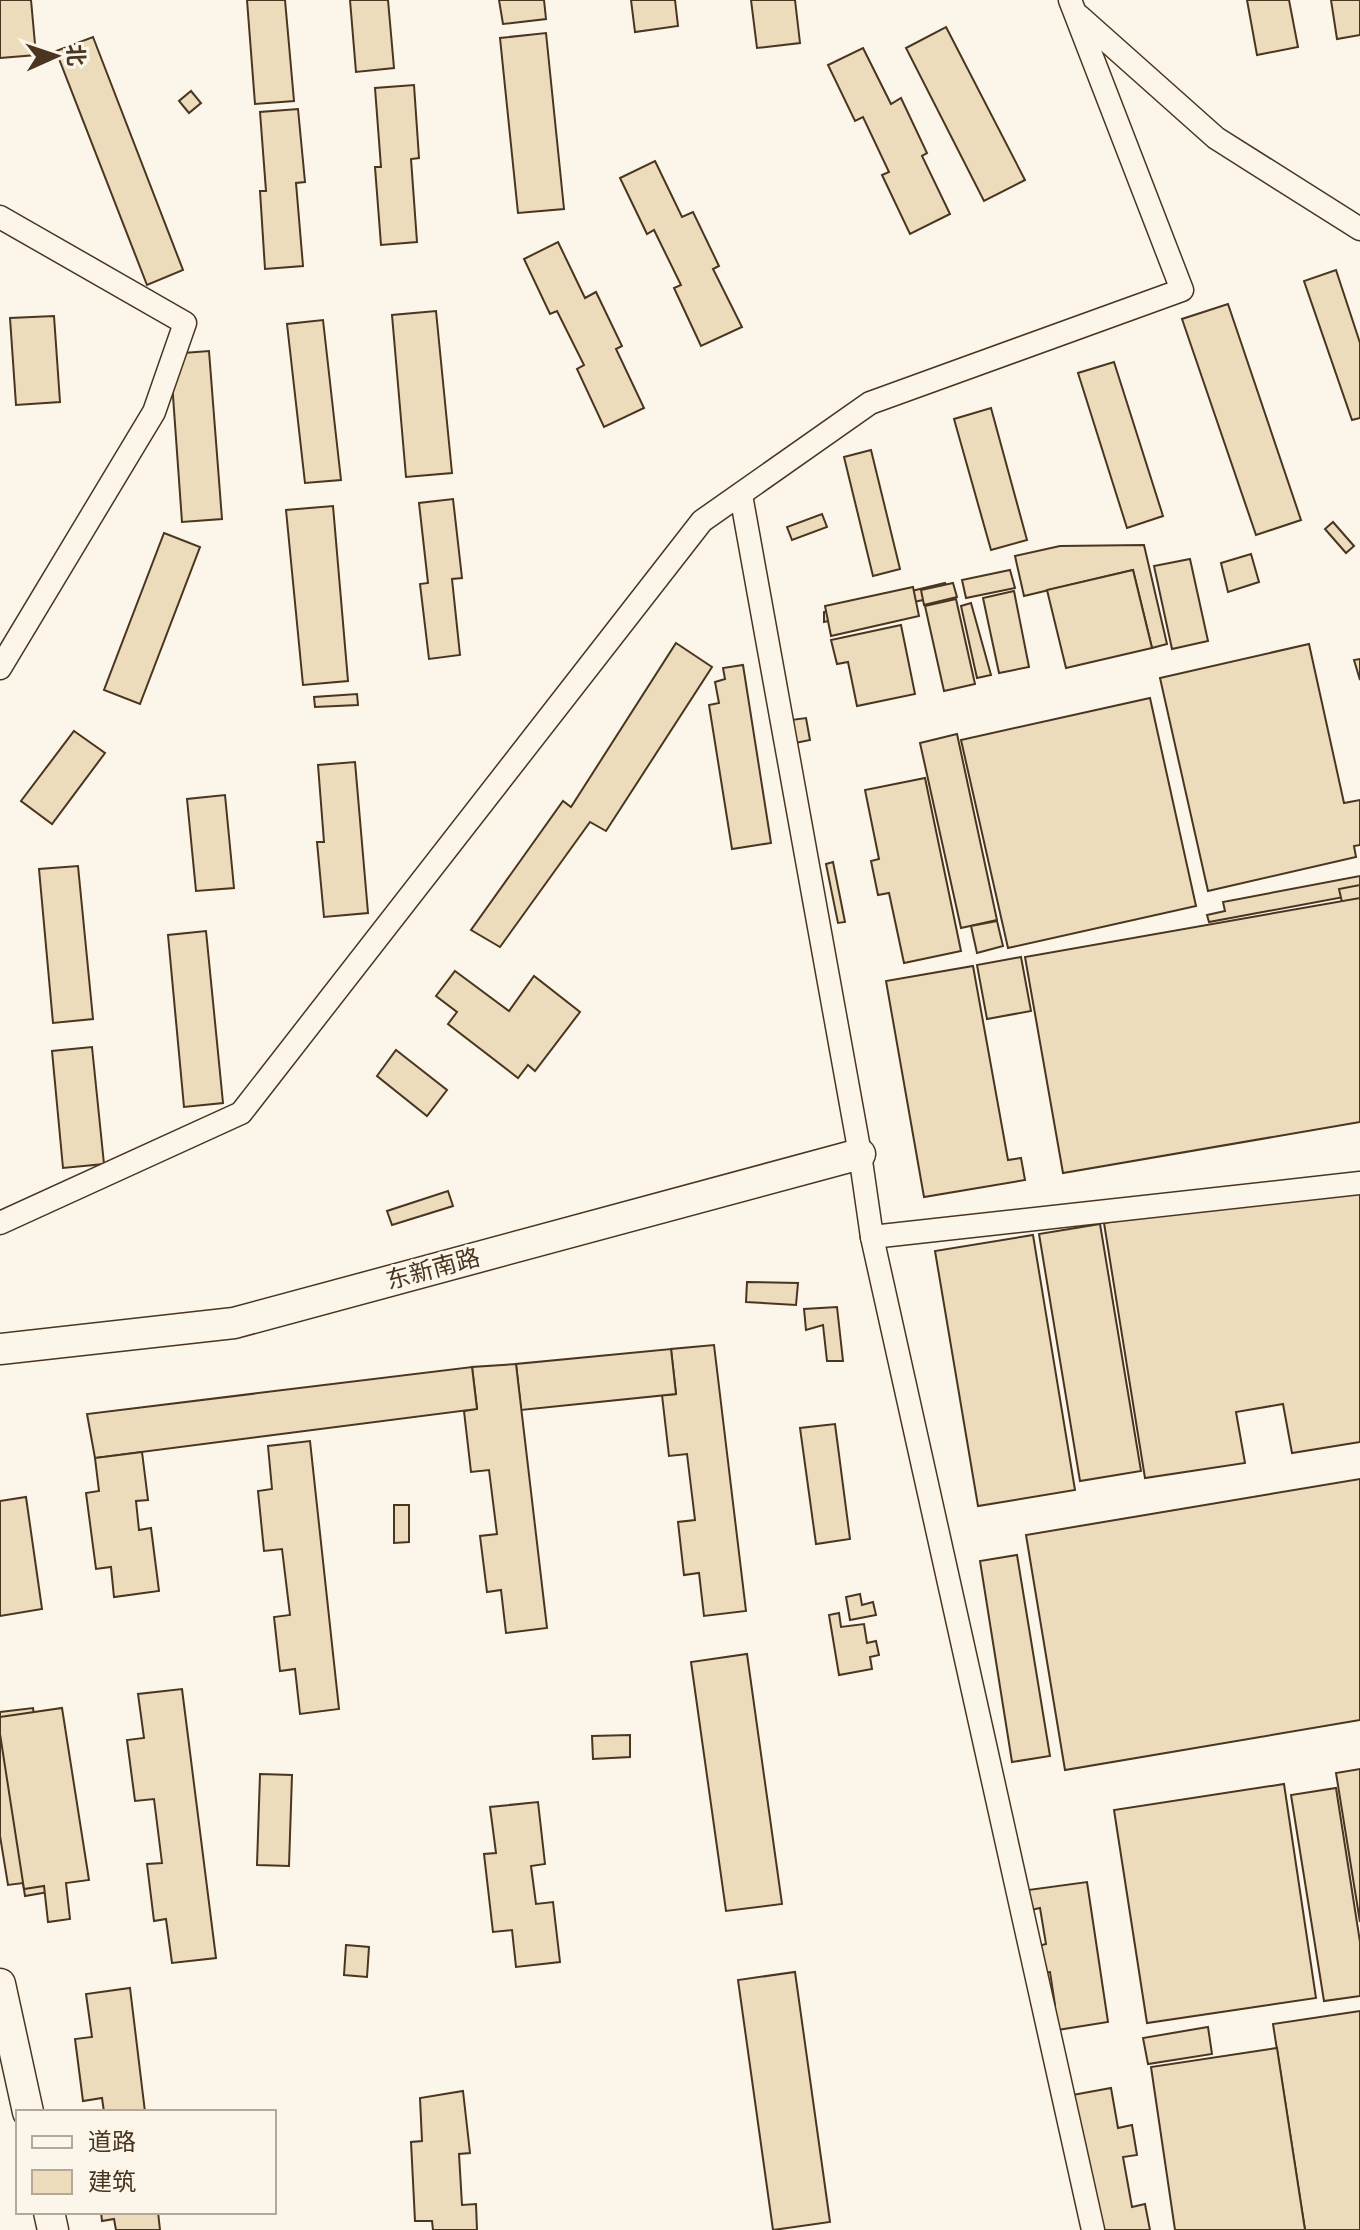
<svg xmlns="http://www.w3.org/2000/svg" width="1360" height="2230" font-family="'Times New Roman','Noto Sans SC',serif">
  <style>
    .building { fill: #ecdcbc; stroke: #4a3520; stroke-width: 2 }
    .lines { fill: none; stroke-linecap: round; stroke-linejoin: round }
    .street-casing { stroke: #4a3520; stroke-width: 25 }
    .secondary-casing { stroke: #4a3520; stroke-width: 33 }
    .street { stroke: #fbf6e9; stroke-width: 22 }
    .secondary { stroke: #fbf6e9; stroke-width: 30 }
    .labels { text-anchor: middle; stroke-width: 6; stroke-linejoin: round; paint-order: stroke }
    .street-label { font-size: 24px; fill: #4a3520; stroke: #fbf6e9 }
  </style>
  <rect width="100%" height="100%" fill="#fbf6e9"/>
  <g class="building">
    <path d="M0 0H31L36 55 0 58Z"/>
    <path d="M247 0H285L294 101 255 104Z"/>
    <path d="M350 0H388L394 68 356 72Z"/>
    <path d="M499 0H544L546 19 503 24Z"/>
    <path d="M631 0H675L678 26 635 32Z"/>
    <path d="M751 0H795L800 43 757 48Z"/>
    <path d="M1247 0H1289L1298 47 1257 55Z"/>
    <path d="M1331 0H1360V35L1337 39Z"/>
    <path d="M946 27 1025 180 984 201 906 48Z"/>
    <path d="M546 33 564 209 518 213 500 38Z"/>
    <path d="M93 37 183 270 147 285 56 51Z"/>
    <path d="M863 48 891 104 901 98 927 153 922 156 950 214 910 234 882 175 889 172 863 117 855 121 828 65Z"/>
    <path d="M414 85 419 158 411 159 417 242 381 245 375 167H381L375 88Z"/>
    <path d="M191 91 201 103 189 113 179 101Z"/>
    <path d="M298 109 305 182 296 183 303 266 265 269 260 191H266L260 112Z"/>
    <path d="M655 161 682 217 693 212 719 266 713 269 742 327 701 346 674 288 681 285 654 230 647 234 620 178Z"/>
    <path d="M558 242 585 298 596 292 622 346 616 349 644 408 604 427 577 369 584 365 557 311 550 314 524 259Z"/>
    <path d="M1336 270 1360 343V418L1352 420 1304 281Z"/>
    <path d="M1228 304 1301 520 1256 535 1182 319Z"/>
    <path d="M436 311 452 473 406 477 392 315Z"/>
    <path d="M54 316 60 402 16 405 10 318Z"/>
    <path d="M323 320 341 480 305 483 287 324Z"/>
    <path d="M209 351 222 519 182 522 170 354Z"/>
    <path d="M1114 362 1163 516 1127 528 1078 373Z"/>
    <path d="M991 408 1027 540 991 550 954 419Z"/>
    <path d="M871 450 900 569 873 576 844 457Z"/>
    <path d="M453 499 462 578 452 579 460 655 429 659 420 584 428 583 419 503Z"/>
    <path d="M333 506 348 681 303 685 286 510Z"/>
    <path d="M822 514 827 527 792 540 787 527Z"/>
    <path d="M1333 522 1354 546 1346 553 1325 529Z"/>
    <path d="M164 533 200 547 140 704 104 690Z"/>
    <path d="M1144 545 1167 644 1152 648 1133 570 1024 596 1015 556 1060 546Z"/>
    <path d="M1251 554 1259 582 1228 592 1221 563Z"/>
    <path d="M1190 559 1208 641 1172 649 1154 566Z"/>
    <path d="M1010 570 1015 588 966 598 962 580Z"/>
    <path d="M1133 570 1152 648 1066 668 1047 590Z"/>
    <path d="M945 583 950 594 824 622V612Z"/>
    <path d="M953 583 957 597 924 605 921 590Z"/>
    <path d="M913 587 919 616 831 636 825 606Z"/>
    <path d="M1014 591 1029 667 999 673 983 598Z"/>
    <path d="M956 599 975 684 944 691 925 606Z"/>
    <path d="M971 603 991 675 977 678 961 606Z"/>
    <path d="M901 625 915 694 857 706 848 662 837 664 831 640Z"/>
    <path d="M676 643 712 667 606 831 590 822 500 947 471 930 563 801 571 807Z"/>
    <path d="M1309 644 1344 803 1360 800V845L1354 846 1356 857 1208 891 1160 678Z"/>
    <path d="M1360 659V680L1354 660Z"/>
    <path d="M743 665 771 843 732 849 709 705 719 703 715 682 725 679 723 668Z"/>
    <path d="M357 694 358 705 315 707 314 697Z"/>
    <path d="M1150 698 1196 906 1008 948 961 740Z"/>
    <path d="M806 718 810 740 795 743 791 720Z"/>
    <path d="M74 731 105 753 52 824 21 801Z"/>
    <path d="M957 734 997 920 961 928 920 743Z"/>
    <path d="M355 762 368 913 324 917 317 842H324L318 765Z"/>
    <path d="M925 778 961 951 904 963 889 893 878 895 871 861 879 859 865 790Z"/>
    <path d="M225 795 234 888 196 891 187 799Z"/>
    <path d="M833 862 845 922 838 923 826 864Z"/>
    <path d="M78 866 93 1019 53 1023 39 869Z"/>
    <path d="M1360 876V894L1209 922 1207 915 1225 911 1223 902Z"/>
    <path d="M1360 885V908L1344 911 1339 889Z"/>
    <path d="M1360 898V1122L1063 1173 1025 957Z"/>
    <path d="M997 921 1003 946 977 953 971 926Z"/>
    <path d="M206 931 223 1103 184 1107 168 935Z"/>
    <path d="M1021 957 1031 1011 987 1019 977 965Z"/>
    <path d="M973 966 1008 1160 1021 1158 1025 1180 924 1197 886 981Z"/>
    <path d="M455 971 509 1011 534 976 580 1012 535 1071 528 1065 518 1078 448 1024 457 1012 436 996Z"/>
    <path d="M92 1047 104 1164 63 1168 52 1051Z"/>
    <path d="M396 1050 447 1090 427 1116 377 1076Z"/>
    <path d="M1360 1182V1442L1292 1453 1283 1404 1236 1412 1245 1463 1145 1478 1104 1223Z"/>
    <path d="M448 1191 453 1206 392 1225 387 1211Z"/>
    <path d="M1100 1224 1141 1471 1080 1481 1039 1234Z"/>
    <path d="M1033 1235 1075 1490 978 1506 935 1251Z"/>
    <path d="M747 1282 798 1283 796 1305 746 1302Z"/>
    <path d="M837 1307 843 1361H827L823 1325 806 1330 804 1309Z"/>
    <path d="M714 1345 746 1611 704 1616 699 1573 684 1575 678 1522 695 1520 687 1454 669 1456 662 1395 676 1394 671 1349Z"/>
    <path d="M671 1349 676 1394 521 1410 516 1364Z"/>
    <path d="M516 1364 547 1628 506 1633 501 1590 487 1592 480 1536 497 1534 489 1470 471 1472 464 1411 477 1409 472 1367Z"/>
    <path d="M472 1367 477 1409 95 1458 87 1414Z"/>
    <path d="M835 1424 850 1539 816 1544 800 1428Z"/>
    <path d="M310 1441 339 1709 300 1714 295 1669 280 1671 274 1617 290 1615 282 1549 264 1551 258 1491 272 1489 268 1446Z"/>
    <path d="M142 1452 148 1500 136 1501 139 1530 151 1528 159 1591 114 1597 111 1567 96 1569 86 1493 99 1491 95 1458Z"/>
    <path d="M1360 1479V1720L1065 1770 1026 1535Z"/>
    <path d="M26 1497 42 1609 0 1616V1501Z"/>
    <path d="M394 1505H409V1542L394 1543Z"/>
    <path d="M1017 1555 1050 1756 1012 1762 980 1561Z"/>
    <path d="M860 1594 862 1605 873 1602 876 1615 850 1620 846 1597Z"/>
    <path d="M839 1613 841 1627 864 1624 867 1643 876 1641 879 1655 870 1657 872 1669 839 1675 829 1615Z"/>
    <path d="M747 1654 782 1904 726 1911 691 1662Z"/>
    <path d="M182 1689 216 1958 172 1963 166 1919 154 1921 147 1864 162 1863 154 1799 135 1801 127 1740 144 1738 138 1694Z"/>
    <path d="M33 1708 35 1722 53 1719 77 1872 63 1875 66 1889 25 1896 23 1883 8 1885 0 1836V1712Z"/>
    <path d="M62 1708 89 1880 66 1883 70 1919 48 1922 44 1886 24 1889 0 1734V1717Z"/>
    <path d="M630 1735V1757L593 1759 592 1736Z"/>
    <path d="M1360 1769V1922L1336 1773Z"/>
    <path d="M260 1774 292 1775 289 1866 257 1865Z"/>
    <path d="M1284 1784 1316 1998 1147 2023 1114 1810Z"/>
    <path d="M1336 1788 1360 1942V1996L1324 2001 1291 1795Z"/>
    <path d="M538 1802 545 1864 531 1866 536 1904 553 1902 560 1962 516 1967 512 1930 493 1932 484 1854 496 1853 490 1807Z"/>
    <path d="M1087 1882 1108 2022 1051 2031 1047 2006 1055 2005 1050 1972 1041 1973 1038 1946 1046 1944 1040 1908 1031 1910 1028 1890Z"/>
    <path d="M346 1945 369 1947 367 1977 344 1975Z"/>
    <path d="M795 1972 830 2222 773 2230 738 1980Z"/>
    <path d="M130 1988 145 2112H104L102 2098 83 2101 75 2039 92 2037 86 1994Z"/>
    <path d="M1360 2011V2230H1305L1273 2024Z"/>
    <path d="M1208 2027 1212 2054 1148 2064 1143 2038Z"/>
    <path d="M1277 2048 1305 2230H1175L1151 2067Z"/>
    <path d="M1111 2088 1118 2128 1132 2125 1137 2155 1123 2157 1132 2207 1145 2204 1150 2230H1091L1067 2096Z"/>
    <path d="M463 2091 470 2153 459 2154 462 2205 476 2204 477 2230H433L432 2221H415L411 2142 422 2141 420 2098Z"/>
    <path d="M101 2212H158L160 2230H116L114 2219 102 2221Z"/>
  </g>
  <g class="lines">
    <g class="street-casing">
      <g id="street">
        <path d="M1079 16 1216 138 1360 229"/>
        <path d="M0 217 185 323 154 412 0 668"/>
        <path d="M741 495 860 1154 872 1237"/>
        <path d="M0 1223 241 1113 702 521 870 403 1182 290 1070 0"/>
        <path d="M1093 2230 872 1237 1360 1183"/>
      </g>
    </g>
    <g class="secondary-casing">
      <g id="secondary">
        <path d="M0 1349 234 1323 860 1154"/>
        <path d="M0 1984 28 2112"/>
        <path d="M49 2212 53 2230"/>
      </g>
    </g>
    <use href="#street" class="street"/>
    <use href="#secondary" class="secondary"/>
  </g>
  <g class="labels">
    <g class="street-label">
      <text transform="translate(433 1269) rotate(-15)" y="8">东新南路</text>
    </g>
  </g>
  <rect x="16" y="2110" width="260" height="104" fill="#fbf6e9" stroke="#b4a999" stroke-width="2"/>
  <rect x="32" y="2136" width="40" height="12" fill="#fbf6e9" stroke="#b4a999" stroke-width="2"/>
  <text x="88" y="2150" font-size="24" fill="#4a3520">道路</text>
  <rect x="32" y="2170" width="40" height="24" fill="#ecdcbc" stroke="#b4a999" stroke-width="2"/>
  <text x="88" y="2190" font-size="24" fill="#4a3520">建筑</text>
  <g transform="translate(56 56) rotate(87)" stroke="#fbf6e9" stroke-width="6" paint-order="stroke">
  <path d="M0-6L14 30L0 20L-14 30Z" fill="#4a3520"/>
  <text y="-12" font-size="22" font-weight="bold" text-anchor="middle" fill="#4a3520">北</text>
  </g>
</svg>
